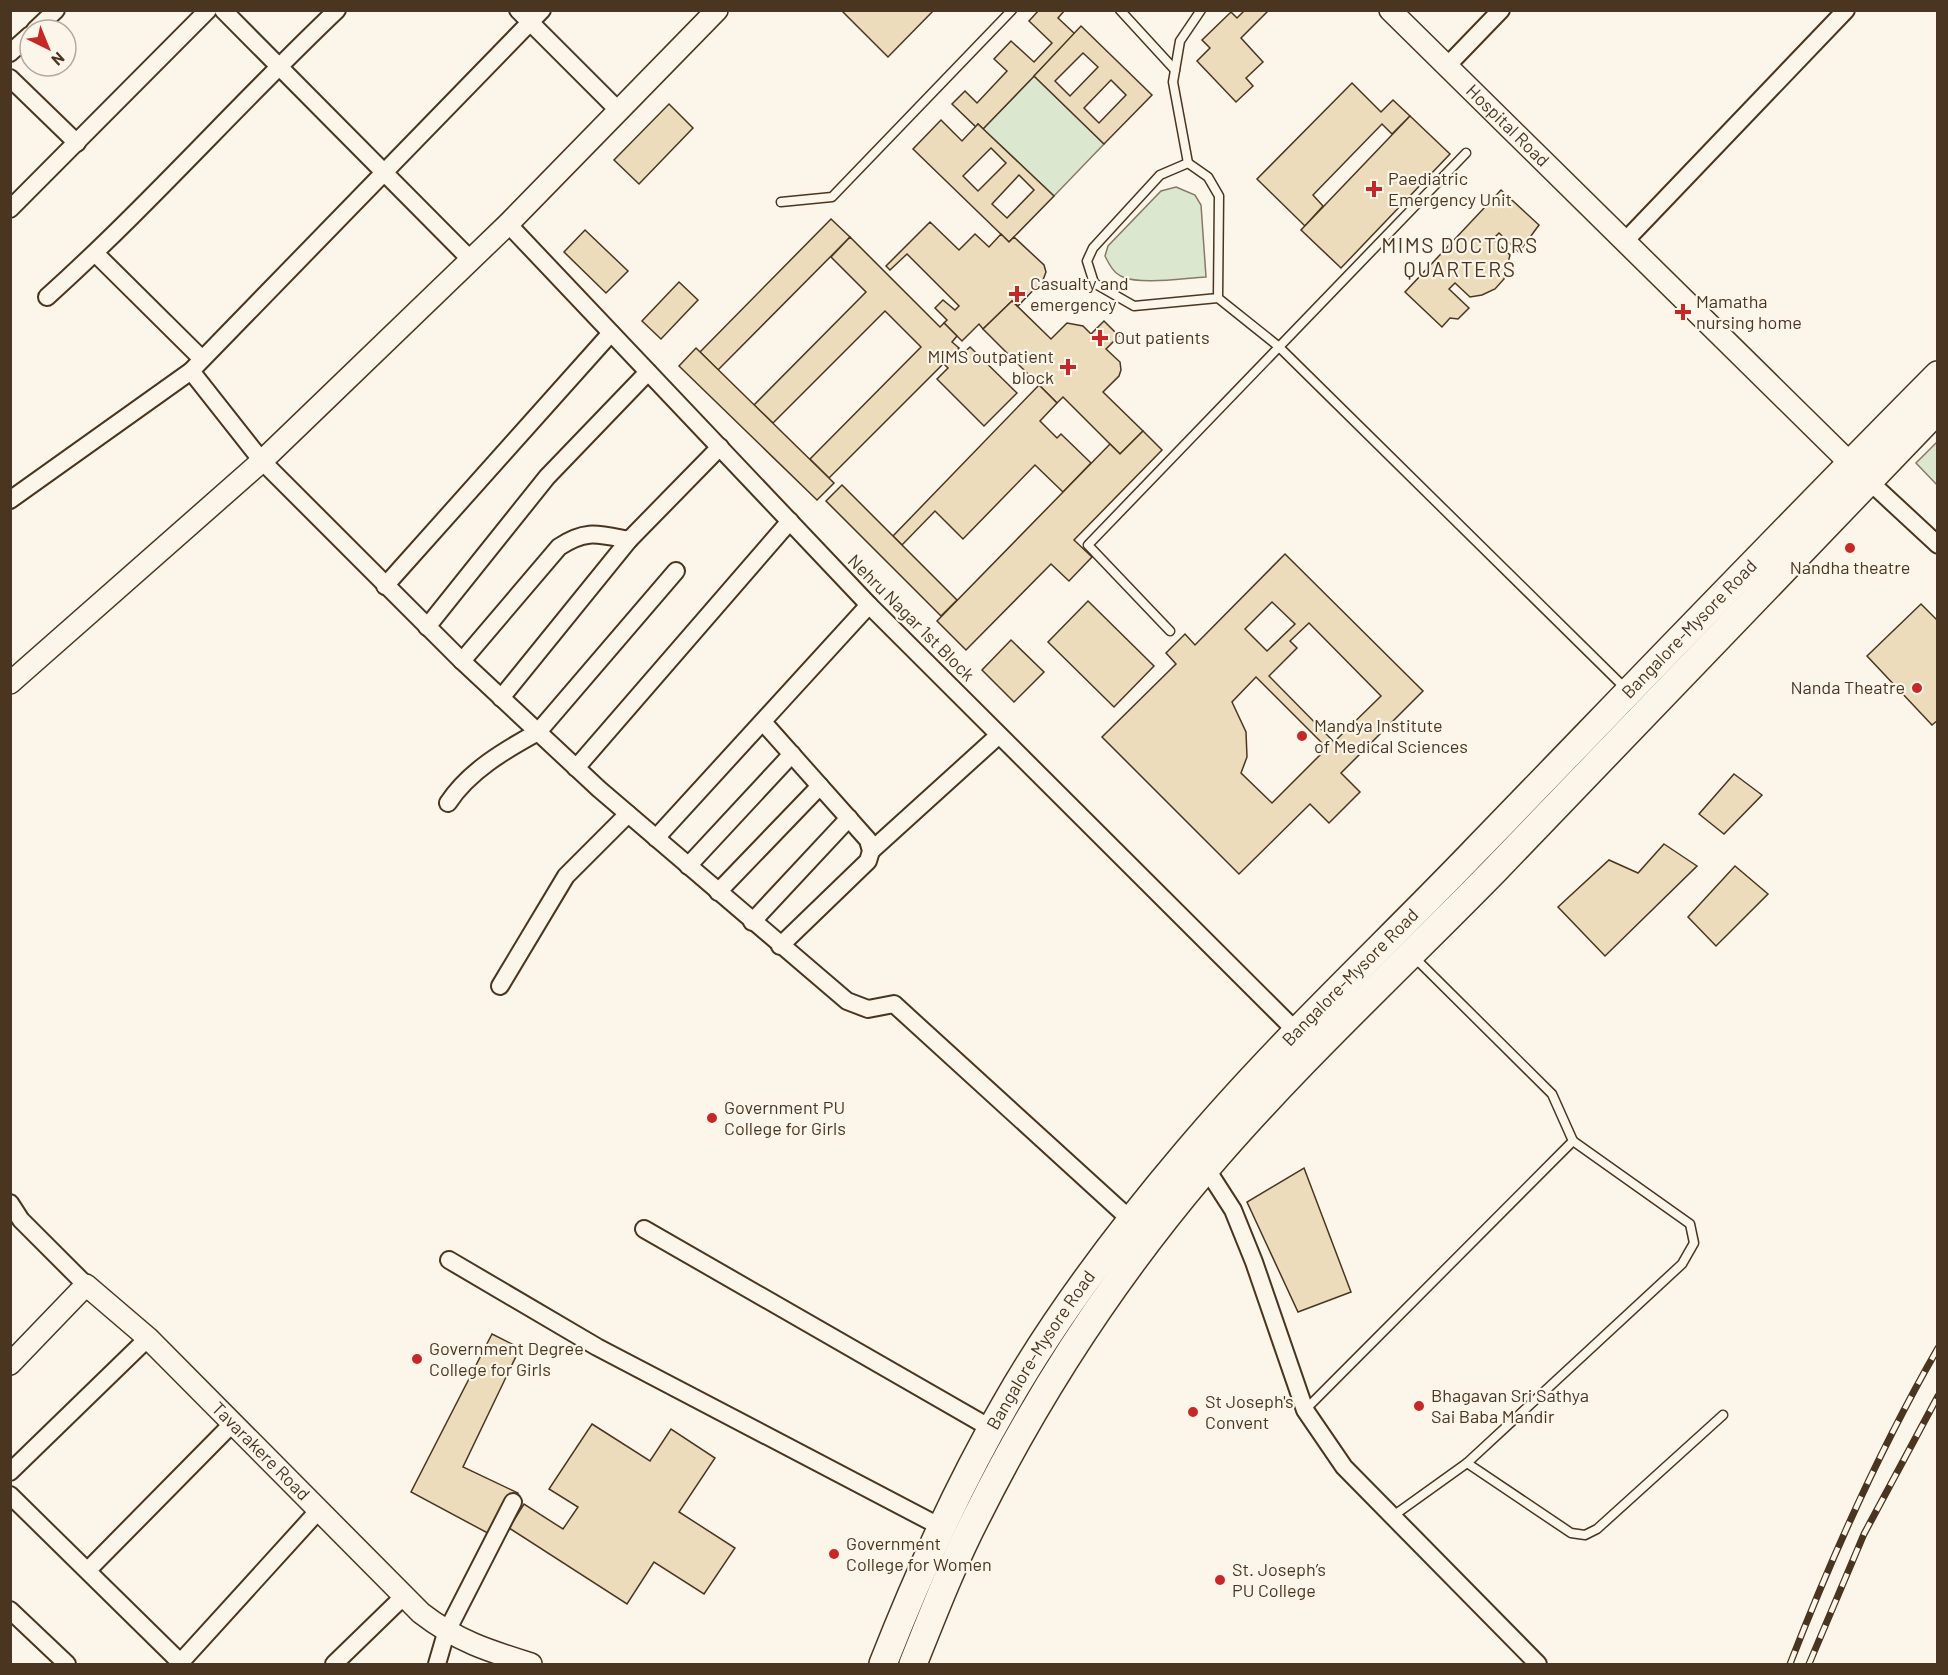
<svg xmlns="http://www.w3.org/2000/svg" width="1948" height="1675" font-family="Barlow,sans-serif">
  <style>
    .green { fill: #dce7d0; stroke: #887966; stroke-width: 1.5 }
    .building { fill: #ecdcbc; stroke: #4a3520; stroke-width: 1.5; fill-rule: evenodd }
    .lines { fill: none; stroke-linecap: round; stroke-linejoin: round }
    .service-casing { stroke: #4a3520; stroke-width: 11 }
    .minor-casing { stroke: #4a3520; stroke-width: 20 }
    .tertiary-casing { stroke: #4a3520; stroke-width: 24 }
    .primary-casing { stroke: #4a3520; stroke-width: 30 }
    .service { stroke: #fbf6e9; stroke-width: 8 }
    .minor { stroke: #fbf6e9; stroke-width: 16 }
    .tertiary { stroke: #fbf6e9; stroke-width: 21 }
    .primary { stroke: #fbf6e9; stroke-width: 27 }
    .rail-casing { stroke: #4a3520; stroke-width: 7 }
    .rail { stroke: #fbf6e9; stroke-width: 4.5; stroke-dasharray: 14; stroke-linecap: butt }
    .poi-dot { fill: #c62828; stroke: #fbf6e9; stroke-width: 2 }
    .labels { text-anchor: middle; stroke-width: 4.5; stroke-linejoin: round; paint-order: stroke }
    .street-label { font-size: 18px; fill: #4a3520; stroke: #fbf6e9 }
    .poi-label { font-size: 18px; fill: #4a3520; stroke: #fbf6e9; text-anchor: start }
    .quarter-label { font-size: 21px; letter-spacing: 1.5px; fill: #4a3520; stroke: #fbf6e9 }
  </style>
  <rect width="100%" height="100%" fill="#fbf6e9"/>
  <g class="green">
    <path d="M1034 76 1104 144 1054 196 983 129Z"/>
    <path d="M1176 187 1195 195 1201 205 1206 277C1184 278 1142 285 1123 277 1114 274 1109 264 1105 256L1108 246 1161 191Z"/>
    <path d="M1937 442V485L1916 463Z"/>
  </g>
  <g class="building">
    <path d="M841 10H934L888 57Z"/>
    <path d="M1039 10H1065L1058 18 1075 34 983 129 978 124 976 127 952 104 965 91 977 103 1007 71 994 59 1011 41 1034 62 1052 43 1029 21Z"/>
    <path d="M1245 10H1269L1241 38 1263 62 1246 78 1253 86 1236 102 1197 61 1210 48 1202 40 1231 12 1237 18Z"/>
    <path d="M1081 26 1152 95 1104 144 1034 76ZM1083 53 1098 67 1070 96 1055 81ZM1111 80 1126 95 1099 123 1084 108Z"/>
    <path d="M1352 83 1381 112 1393 100 1410 116 1392 134 1382 124 1313 195 1323 206 1305 226 1257 179Z"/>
    <path d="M669 104 693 128 639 184 614 160Z"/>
    <path d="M1410 116 1450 154 1341 268 1301 230Z"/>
    <path d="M941 120 962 141 978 124 1054 196 1009 242 913 149ZM991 148 1006 163 978 191 963 176ZM1019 175 1034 190 1007 218 992 204Z"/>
    <path d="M1501 190 1539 225 1519 252 1499 233 1493 239 1510 255 1504 279 1495 289 1482 295 1470 297 1455 283 1449 289 1469 308 1458 319 1450 318 1442 327 1405 292Z"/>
    <path d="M831 219 850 237 718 370 700 352Z"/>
    <path d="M930 222 959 250 975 234 989 247 1001 234 1009 242 1014 237 1044 265 1046 272 1043 280 1018 306 1012 301 983 329 979 324 962 341 944 323 947 320 935 308 943 300 955 310 959 306 907 254 890 270 886 266Z"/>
    <path d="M585 230 628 271 606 293 564 252Z"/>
    <path d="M850 237 940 327 944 323 957 336 952 342 959 348 829 478 810 459 921 347 885 311 773 423 754 405 866 292 831 257Z"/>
    <path d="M679 282 698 300 661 339 642 321Z"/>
    <path d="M1012 301 1051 339 1067 323 1083 326 1091 334 1104 321 1119 336 1106 349 1120 362 1121 370 1119 376 1103 392 1143 431 1120 454 1063 397 1057 403 983 329Z"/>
    <path d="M970 347 1017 393 984 426 937 379 948 368 944 364 951 356 956 360Z"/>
    <path d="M696 348 834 483 817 500 679 366Z"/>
    <path d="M1039 385 1057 403 1040 421 1057 438 1061 434 1091 463 1063 492 1035 465 963 539 935 511 902 545 893 536Z"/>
    <path d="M1143 431 1162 450 1074 540 1092 557 1069 581 1051 564 966 650 937 621 1110 444 1120 454Z"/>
    <path d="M842 485 957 600 941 616 826 501Z"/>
    <path d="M1285 554 1423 691 1341 773 1360 792 1329 823 1310 804 1239 874 1102 737 1176 664 1166 653 1185 634 1195 645ZM1272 602 1295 624 1267 651 1245 629ZM1309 623 1381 696 1334 742 1269 676 1297 648 1290 641ZM1256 677 1327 748 1272 803 1241 773 1247 757 1246 732 1232 702Z"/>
    <path d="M1088 601 1154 666 1114 707 1048 642Z"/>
    <path d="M1921 604 1938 621V720L1932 725 1867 656Z"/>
    <path d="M1011 640 1044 672 1014 702 982 670Z"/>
    <path d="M1734 774 1762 795 1724 834 1699 814Z"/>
    <path d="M1664 844 1697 866 1605 956 1558 907 1609 860 1638 873Z"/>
    <path d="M1735 866 1768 894 1716 946 1688 917Z"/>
    <path d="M1304 1168 1351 1292 1298 1312 1247 1202Z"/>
    <path d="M492 1334 520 1348 463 1467 518 1493 497 1538 411 1492Z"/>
    <path d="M592 1424 650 1461 671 1429 715 1458 679 1512 735 1548 704 1594 654 1562 627 1604 509 1528 524 1504 563 1529 578 1507 549 1489Z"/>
  </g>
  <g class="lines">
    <g class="service-casing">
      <g id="service">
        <path d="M1120 10 1175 70"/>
        <path d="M1188 163 1173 82 1180 41 1201 10"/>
        <path d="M781 202 832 197 1012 10"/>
        <path d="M1218 298 1134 306 1094 283 1087 261 1093 248 1160 175 1188 163 1208 177 1219 196 1218 298 1278 346 1627 690"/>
        <path d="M1170 631 1088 545 1466 153"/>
        <path d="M1305 1410 1573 1141 1552 1094 1412 955"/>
        <path d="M1467 1463 1571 1533 1585 1535 1597 1529 1723 1415"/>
        <path d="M1393 1516 1467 1463 1682 1264 1694 1243 1690 1224 1573 1141"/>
      </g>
    </g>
    <g class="minor-casing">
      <g id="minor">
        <path d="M223 10 470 259"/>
        <path d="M518 10 620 112"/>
        <path d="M35 30 56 10"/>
        <path d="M10 53 30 35"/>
        <path d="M1447 66 1501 10"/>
        <path d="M10 78 77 143"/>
        <path d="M10 209 208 10"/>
        <path d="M508 224 869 605 1296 1031"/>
        <path d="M1626 240 1846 10"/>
        <path d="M95 253 202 359"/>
        <path d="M47 297C148 206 238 104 337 10"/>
        <path d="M191 371 262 461 462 661 599 789 847 1001 868 1009 894 1004 1132 1221"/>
        <path d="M1869 481 1938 545"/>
        <path d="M10 500 191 371 542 10"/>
        <path d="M385 586 611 333"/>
        <path d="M427 627 547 477 648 372"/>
        <path d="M462 661 559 547C586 529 598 534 629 540"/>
        <path d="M501 698 629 540 720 447"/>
        <path d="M763 722 868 840 871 851 868 861 780 946"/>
        <path d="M576 768 790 521"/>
        <path d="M448 803C469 771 505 750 538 732L676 571"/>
        <path d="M656 838 869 605"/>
        <path d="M871 851 999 735"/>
        <path d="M688 866 792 754"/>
        <path d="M718 892 820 786"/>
        <path d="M752 922 849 818"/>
        <path d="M500 986 566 876 628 814"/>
        <path d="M1206 1168 1233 1210 1254 1262 1305 1410 1344 1467 1538 1664"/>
        <path d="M10 1203 21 1220 86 1285"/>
        <path d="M644 1229 992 1429"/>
        <path d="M449 1260 597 1347 941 1527"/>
        <path d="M10 1472 148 1338"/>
        <path d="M10 1495 182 1664"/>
        <path d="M88 1570 233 1423"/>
        <path d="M10 1610 67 1664"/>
        <path d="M179 1664 319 1510"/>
        <path d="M334 1664 404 1596"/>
        <path d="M437 1664 446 1633 513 1502"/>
      </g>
    </g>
    <g class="tertiary-casing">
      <g id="tertiary">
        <path id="s1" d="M1390 10 1860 473"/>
        <path d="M10 683 262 461 508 224 717 10"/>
        <path id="s2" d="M10 1364 86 1285 148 1338 421 1613C457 1641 489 1651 531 1664"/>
      </g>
    </g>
    <g class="primary-casing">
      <g id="primary">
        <path id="s3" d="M883 1664C918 1575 957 1488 1005 1405 1056 1315 1120 1231 1187 1152 1276 1046 1377 953 1473 853 1627 694 1781 533 1938 375"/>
        <path d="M913 1664C933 1614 953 1562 978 1514 1039 1392 1115 1276 1203 1172 1293 1066 1397 970 1494 871 1642 717 1790 563 1938 409"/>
      </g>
    </g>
    <use href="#service" class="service"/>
    <use href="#minor" class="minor"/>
    <use href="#tertiary" class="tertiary"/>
    <use href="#primary" class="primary"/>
    <g class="rail-casing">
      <g id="rail">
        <path d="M1790 1664C1832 1556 1880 1449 1938 1348"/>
        <path d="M1809 1664 1864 1534 1938 1396"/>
      </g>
    </g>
    <use href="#rail" class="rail"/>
  </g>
  <g class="poi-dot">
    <path d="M1371 180h6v6h6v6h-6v6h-6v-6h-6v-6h6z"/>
    <path d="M1014 285h6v6h6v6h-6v6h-6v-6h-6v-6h6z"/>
    <path d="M1680 303h6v6h6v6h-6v6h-6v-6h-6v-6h6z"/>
    <path d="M1097 329h6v6h6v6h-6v6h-6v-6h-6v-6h6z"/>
    <path d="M1065 358h6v6h6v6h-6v6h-6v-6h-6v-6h6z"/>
    <circle cx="1850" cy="548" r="6"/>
    <circle cx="1917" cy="688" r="6"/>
    <circle cx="1302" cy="736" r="6"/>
    <circle cx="712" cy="1118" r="6"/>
    <circle cx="417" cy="1359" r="6"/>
    <circle cx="1419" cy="1406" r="6"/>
    <circle cx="1193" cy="1412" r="6"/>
    <circle cx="834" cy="1554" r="6"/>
    <circle cx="1220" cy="1580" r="6"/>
  </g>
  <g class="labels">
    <g class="street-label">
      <text dy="6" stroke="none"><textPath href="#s1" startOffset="165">Hospital Road</textPath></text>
      <text transform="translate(911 618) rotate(45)" y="6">Nehru Nagar 1st Block</text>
      <text dy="6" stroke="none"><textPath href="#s3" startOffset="1324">Bangalore-Mysore Road</textPath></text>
      <text dy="6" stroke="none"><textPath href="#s3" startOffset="838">Bangalore-Mysore Road</textPath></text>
      <text dy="6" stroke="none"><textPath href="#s3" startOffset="352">Bangalore-Mysore Road</textPath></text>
      <text dy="6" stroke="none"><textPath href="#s2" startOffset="351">Tavarakere Road</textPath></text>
    </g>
    <g class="poi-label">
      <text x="1388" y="185">Paediatric<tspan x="1388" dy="21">Emergency Unit</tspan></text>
      <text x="1030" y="290">Casualty and<tspan x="1030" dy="21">emergency</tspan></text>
      <text x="1696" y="308">Mamatha<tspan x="1696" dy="21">nursing home</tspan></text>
      <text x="1114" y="344">Out patients</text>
      <text x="1054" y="363" text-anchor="end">MIMS outpatient<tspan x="1054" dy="21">block</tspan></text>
      <text x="1850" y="574" text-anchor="middle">Nandha theatre</text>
      <text x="1905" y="694" text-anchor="end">Nanda Theatre</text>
      <text x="1314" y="732">Mandya Institute<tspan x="1314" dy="21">of Medical Sciences</tspan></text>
      <text x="724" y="1114">Government PU<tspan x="724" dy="21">College for Girls</tspan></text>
      <text x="429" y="1355">Government Degree<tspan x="429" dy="21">College for Girls</tspan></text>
      <text x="1431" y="1402">Bhagavan Sri Sathya<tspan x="1431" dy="21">Sai Baba Mandir</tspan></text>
      <text x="1205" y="1408">St Joseph's<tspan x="1205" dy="21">Convent</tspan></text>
      <text x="846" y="1550">Government<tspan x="846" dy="21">College for Women</tspan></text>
      <text x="1232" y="1576">St. Joseph’s<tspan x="1232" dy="21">PU College</tspan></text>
    </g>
    <g class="quarter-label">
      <text x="1460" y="253">MIMS DOCTORS<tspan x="1460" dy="24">QUARTERS</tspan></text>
    </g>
  </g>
  <rect width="1948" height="1675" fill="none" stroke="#4a3520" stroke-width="24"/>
  <g transform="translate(48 48) rotate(137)"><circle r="28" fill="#fbf6e9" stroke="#b4a999" stroke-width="1.5"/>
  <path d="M0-4.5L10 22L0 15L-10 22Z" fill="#c62828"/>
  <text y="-9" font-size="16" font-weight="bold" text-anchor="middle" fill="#4a3520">N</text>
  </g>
</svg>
